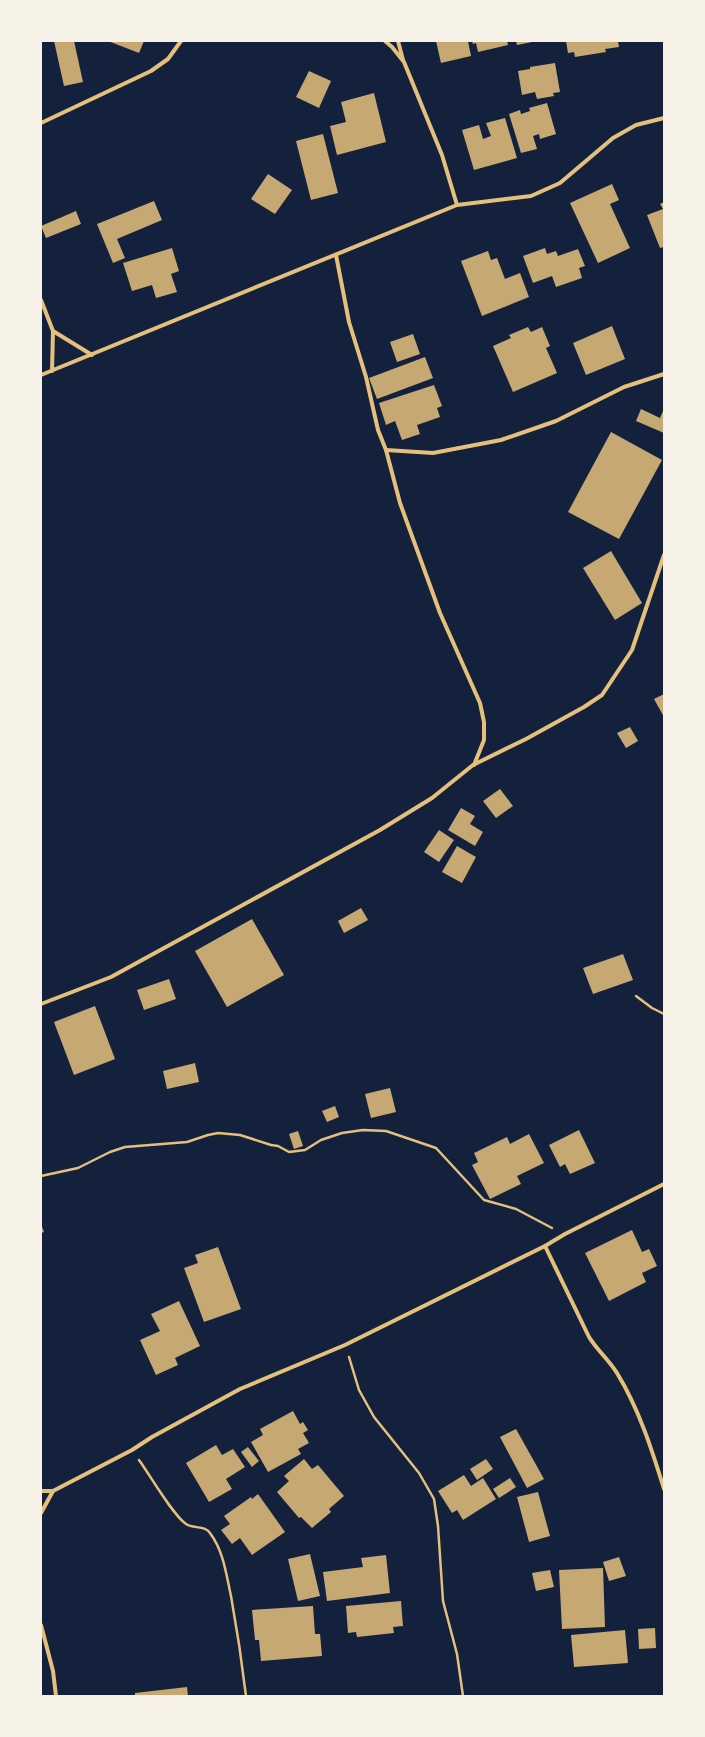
<svg xmlns="http://www.w3.org/2000/svg" width="705" height="1737" font-family="'Noto Serif',serif">
  <style>
    .building { fill: #c6a872 }
    .lines { fill: none; stroke-linecap: round; stroke-linejoin: round }
    .path { stroke: #e5c07b; stroke-width: 2.5 }
    .minor { stroke: #e5c07b; stroke-width: 4 }
  </style>
  <rect width="100%" height="100%" fill="#14213d"/>
  <g class="building">
    <path d="M54 41H74L83 82 64 86Z"/>
    <path d="M108 41H144L139 53Z"/>
    <path d="M436 41H468L471 56 441 63Z"/>
    <path d="M472 41H507L508 45 478 52 476 43 473 44Z"/>
    <path d="M516 41H532V42L517 45Z"/>
    <path d="M566 41H618L619 47 605 49 606 52 575 57 574 52 568 53Z"/>
    <path d="M555 63 560 92 553 93 554 96 537 99 535 92 522 95 518 71 530 69V67Z"/>
    <path d="M309 71 331 81 319 108 296 97Z"/>
    <path d="M374 93 386 142 337 155 330 126 346 122 341 102Z"/>
    <path d="M547 103 556 134 540 139 539 134 533 136 537 149 521 153 509 114 520 110 521 114 530 111 529 108Z"/>
    <path d="M505 118 517 158 474 170 462 130 479 125 483 139 491 136 486 123Z"/>
    <path d="M323 134 338 193 311 200 296 141Z"/>
    <path d="M268 174 292 190 275 214 251 199Z"/>
    <path d="M612 184 619 200 610 204 630 248 598 263 570 203Z"/>
    <path d="M154 201 162 220 117 239 125 258 113 263 97 224Z"/>
    <path d="M664 202V247L660 248 647 215 663 209 660 204Z"/>
    <path d="M76 211 81 224 46 238 41 226Z"/>
    <path d="M172 248 179 271 171 274 177 292 156 298 152 285 132 291 123 263Z"/>
    <path d="M545 248 547 254 556 251 558 256 578 249 585 266 579 268 582 278 556 287 552 276 533 283 523 256Z"/>
    <path d="M488 251 491 260 497 258 505 279 520 273 529 297 482 316 461 261Z"/>
    <path d="M612 326 625 359 586 375 573 343Z"/>
    <path d="M528 327 531 332 542 327 550 346 546 348 557 373 513 392 493 346 511 338 509 335Z"/>
    <path d="M413 334 420 354 397 362 390 342Z"/>
    <path d="M425 357 433 378 377 399 369 378Z"/>
    <path d="M434 385 442 406 437 408 440 417 417 425 420 434 402 440 395 421 386 425 379 403Z"/>
    <path d="M641 409 660 418 664 409V433L636 421Z"/>
    <path d="M611 432 662 460 619 539 568 512Z"/>
    <path d="M611 551 642 603 615 620 583 568Z"/>
    <path d="M664 694V717L654 699Z"/>
    <path d="M630 727 638 741 626 748 617 733Z"/>
    <path d="M500 789 513 806 496 818 483 801Z"/>
    <path d="M461 808 475 816 470 824 483 832 475 846 448 830Z"/>
    <path d="M439 830 454 840 439 862 424 852Z"/>
    <path d="M457 846 476 857 462 883 442 872Z"/>
    <path d="M361 908 368 920 344 933 338 921Z"/>
    <path d="M252 919 284 975 227 1007 195 951Z"/>
    <path d="M623 954 633 980 593 994 583 968Z"/>
    <path d="M169 979 176 999 144 1010 137 990Z"/>
    <path d="M95 1006 115 1059 74 1075 54 1022Z"/>
    <path d="M195 1063 199 1082 167 1089 163 1071Z"/>
    <path d="M390 1088 396 1112 371 1118 365 1094Z"/>
    <path d="M335 1106 339 1117 327 1122 322 1111Z"/>
    <path d="M579 1130 595 1163 570 1174 565 1164 560 1167 549 1145Z"/>
    <path d="M298 1131 303 1146 294 1149 289 1134Z"/>
    <path d="M529 1134 544 1163 517 1176 521 1184 490 1199 472 1165 478 1162 474 1153 507 1137 510 1144Z"/>
    <path d="M41 1224 44 1232 41 1233Z"/>
    <path d="M632 1230 642 1252 649 1249 657 1266 642 1273 646 1282 609 1301 585 1253Z"/>
    <path d="M218 1247 241 1309 204 1322 184 1268 198 1263 195 1255Z"/>
    <path d="M179 1301 200 1346 175 1358 178 1365 156 1375 140 1340 160 1331 151 1314Z"/>
    <path d="M293 1411 300 1424 303 1422 308 1430 303 1433 309 1443 298 1449 301 1454 268 1472 251 1442 263 1435 260 1429Z"/>
    <path d="M516 1429 544 1479 527 1488 500 1437Z"/>
    <path d="M216 1445 222 1455 233 1449 245 1467 226 1479 232 1489 209 1502 186 1463Z"/>
    <path d="M248 1447 259 1461 252 1467 241 1452Z"/>
    <path d="M304 1459 312 1469 318 1465 344 1496 329 1509 331 1512 312 1528 301 1517 299 1518 277 1492 289 1481 284 1476Z"/>
    <path d="M486 1459 493 1469 477 1480 470 1469Z"/>
    <path d="M464 1475 471 1486 483 1478 496 1499 463 1520 457 1510 452 1513 438 1491Z"/>
    <path d="M510 1478 516 1487 499 1498 493 1489Z"/>
    <path d="M538 1492 550 1536 529 1542 517 1497Z"/>
    <path d="M258 1494 285 1532 252 1555 240 1538 232 1544 221 1530 230 1524 224 1516 251 1497 252 1499Z"/>
    <path d="M310 1554 320 1596 298 1601 288 1559Z"/>
    <path d="M386 1555 390 1593 327 1601 323 1572 363 1567 361 1558Z"/>
    <path d="M619 1557 626 1576 609 1581 603 1562Z"/>
    <path d="M603 1568 605 1627 562 1629 559 1570Z"/>
    <path d="M550 1570 554 1587 536 1591 532 1573Z"/>
    <path d="M401 1601 403 1626 393 1627 394 1633 357 1637 356 1632 348 1633 346 1606Z"/>
    <path d="M313 1606 315 1634H320L322 1656 261 1661 259 1640H255L252 1610Z"/>
    <path d="M655 1628 656 1648 639 1649 638 1629Z"/>
    <path d="M625 1630 628 1663 574 1667 571 1635Z"/>
    <path d="M187 1687 188 1696H135V1693Z"/>
  </g>
  <g class="lines">
    <g class="path">
      <path d="M636 996 652 1008 664 1014"/>
      <path d="M41 1176 78 1168 110 1152 125 1147 187 1142 208 1135 218 1133 240 1135 271 1145 278 1146 289 1152 305 1150 321 1140 342 1133 363 1130 386 1131 436 1148 484 1200 516 1209 552 1228"/>
      <path d="M349 1357 359 1390 374 1417 419 1473 434 1499 438 1526 443 1601 457 1654 463 1696"/>
      <path d="M139 1460C150 1475 172 1514 186 1524 193 1529 205 1525 210 1533 224 1552 226 1574 231 1596 237 1629 242 1662 246 1696"/>
    </g>
    <g class="minor">
      <path d="M385 41 392 47 404 62 442 155 457 205"/>
      <path d="M398 41 403 60"/>
      <path d="M41 123 151 71 168 59 181 41"/>
      <path d="M336 255 349 322 366 377 378 430 386 450 400 503 440 613 480 703 484 722V740L474 765"/>
      <path d="M41 300 53 331 52 371"/>
      <path d="M53 331 92 355"/>
      <path d="M41 375 457 205 531 196 560 183 613 138 636 125 664 118"/>
      <path d="M386 450 433 453 501 440 556 421 624 387 664 374"/>
      <path d="M41 1004 111 977 380 830 432 798 473 765 526 739 584 707 602 695 632 650 664 555"/>
      <path d="M545 1246 589 1337C597 1350 609 1360 617 1373 639 1409 652 1450 664 1489"/>
      <path d="M41 1491H53"/>
      <path d="M41 1513 53 1491 132 1450 152 1437 240 1389 345 1345 545 1246 565 1234 664 1184"/>
      <path d="M41 1625 53 1671 56 1696"/>
    </g>
  </g>
  <rect width="705" height="1737" fill="none" stroke="#f6f1e7" stroke-width="84"/>
</svg>
